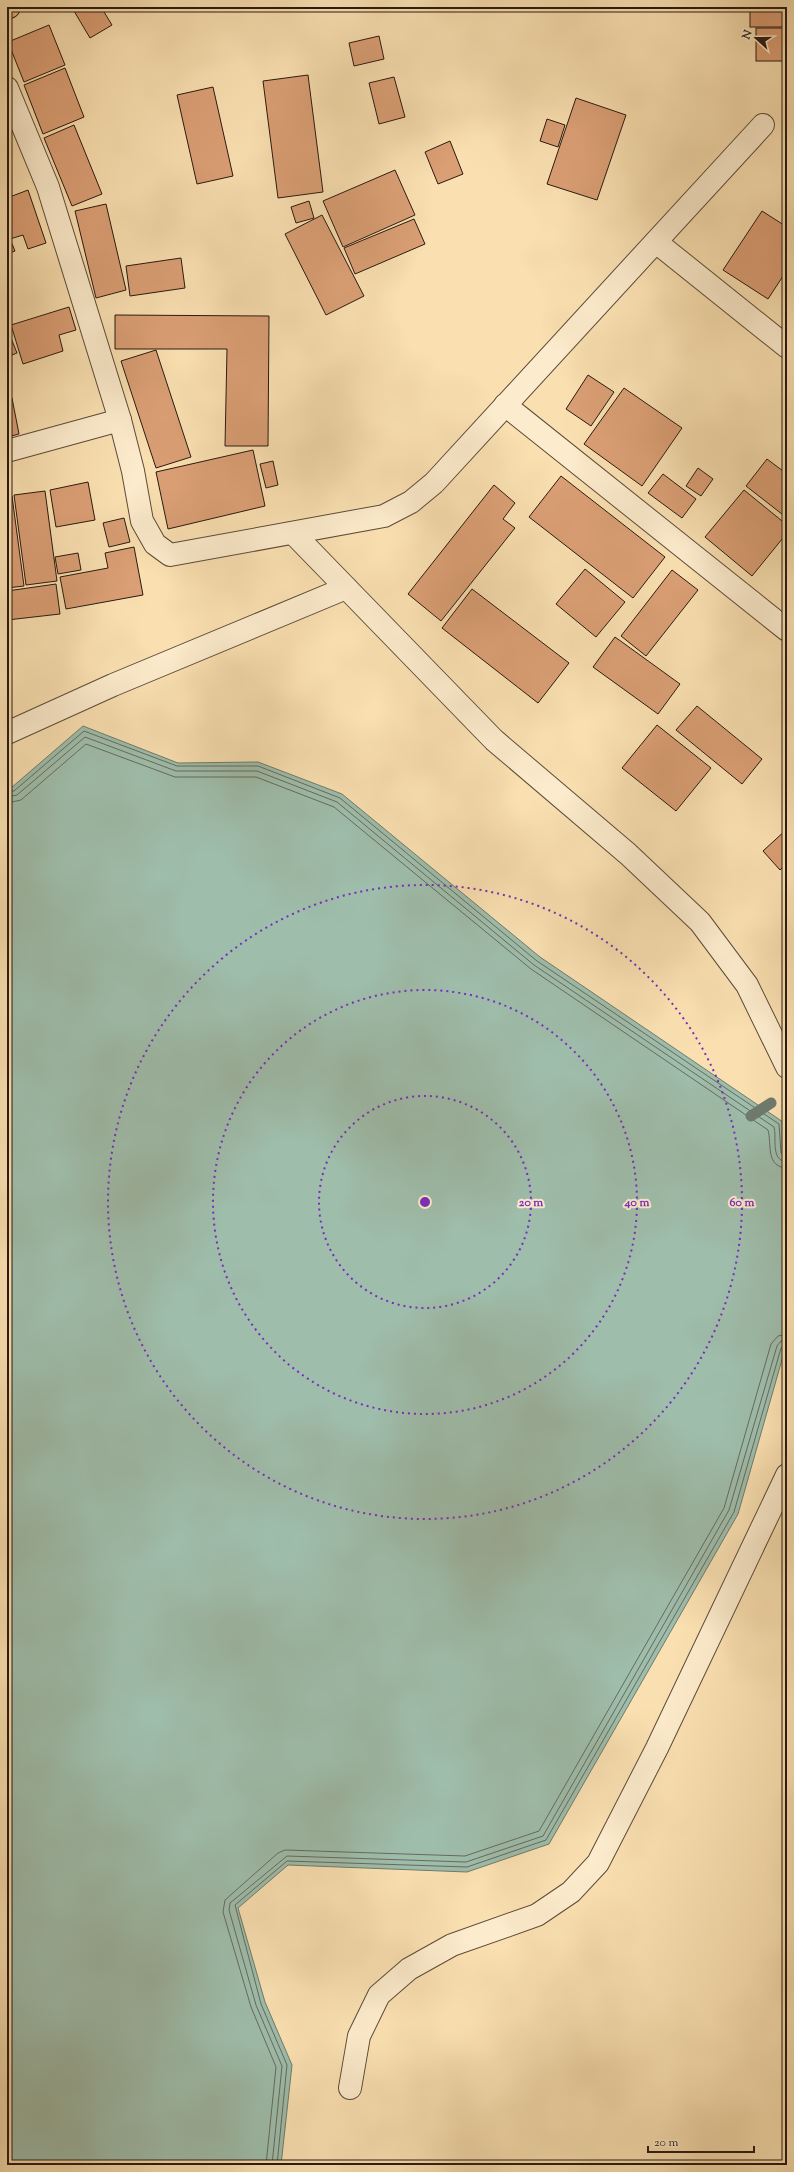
<svg xmlns="http://www.w3.org/2000/svg" width="794" height="2172" font-family="'Sorts Mill Goudy',serif">
  <style>
    .water { fill: #9ebdab; stroke: #6f7b6d }
    .lines { fill: none; stroke-linecap: round; stroke-linejoin: round }
    .shore { stroke: #646b5e; stroke-width: 1 }
    .stream { stroke: #6f7b6d; stroke-width: 11 }
    .building { fill: #db9f75; stroke: #291911 }
    .minor-casing { stroke: #5d4b39; stroke-width: 24 }
    .major-casing { stroke: #291911; stroke-width: 24 }
    .minor { stroke: #fcebcc; stroke-width: 22 }
    .major { stroke: #edc078; stroke-width: 22 }
    .ring { fill: none; stroke: #7b2cbf; stroke-width: 2; stroke-dasharray: 2 4 }
    .centre { fill: #7b2cbf; stroke: #fcebcc; stroke-width: 2 }
    .ring-label { font-size: 12px; text-anchor: middle; font-weight: bold; fill: #7b2cbf; stroke: #fcebcc; stroke-width: 4; stroke-linejoin: round; paint-order: stroke }
  </style>
  <rect width="100%" height="100%" fill="#fae0b1"/>
  <filter id="stains"><feTurbulence type="fractalNoise" baseFrequency=".005" numOctaves="4"/><feColorMatrix values="0 0 0 0 .2 0 0 0 0 .09 0 0 0 0 .02 0 0 0 .5 -.17"/></filter>
  <radialGradient id="worn" r=".72"><stop offset=".6" stop-color="#630" stop-opacity="0"/><stop offset="1" stop-color="#630" stop-opacity=".3"/></radialGradient>
  <path class="water" d="M83 726 178 763 258 762 342 794 540 957 783 1122 787 1189V1342L738 1514 549 1844 467 1872 288 1865 238 1908 265 2002 292 2065 281 2165H7V789L11 788Z"/>
  <g class="lines">
    <g class="shore">
      <path d="M7 792 14 791 84 731 177 766H258L340 798 537 961 779 1124 781 1153 787 1157"/>
      <path d="M7 797 17 795 85 737 176 771H257L337 802 534 965 774 1127C777 1138 770 1161 787 1162"/>
      <path d="M7 803 21 800 86 744 175 777H256L334 807 531 969 768 1130C772 1144 765 1167 787 1168"/>
      <path d="M266 2165 276 2067 251 2007 223 1912 225 1900 278 1853 285 1850 465 1856 539 1831 724 1508 771 1344 778 1336 787 1334"/>
      <path d="M272 2165 282 2066 256 2005 229 1910 230 1903 287 1856 466 1862 543 1836 729 1510 777 1346 781 1341 787 1340"/>
      <path d="M277 2165 287 2065 261 2004 235 1905 287 1861 467 1867 546 1840 734 1512 781 1348 787 1345"/>
    </g>
    <path class="stream" d="M751 1116 771 1103"/>
  </g>
  <g class="building">
    <path d="M80 7H101L112 25 90 38 74 11Z"/>
    <rect x="750" y="7" width="37" height="20"/>
    <path d="M49 25 65 65 24 82 8 42Z"/>
    <rect x="756" y="28" width="31" height="33"/>
    <path d="M379 36 384 59 354 66 349 43Z"/>
    <path d="M65 68 84 117 43 134 24 85Z"/>
    <path d="M308 75 323 192 278 198 263 81Z"/>
    <path d="M394 77 405 117 379 124 369 83Z"/>
    <path d="M213 87 233 176 197 184 177 95Z"/>
    <path d="M576 98 626 115 597 200 547 184Z"/>
    <path d="M547 119 565 125 558 147 540 141Z"/>
    <path d="M74 125 102 194 72 206 44 138Z"/>
    <path d="M450 141 463 174 438 184 425 152Z"/>
    <path d="M395 170 415 215 343 247 323 201Z"/>
    <path d="M28 190 46 243 28 249 23 235 10 239 15 251 7 254V198Z"/>
    <path d="M309 201 314 218 296 223 291 207Z"/>
    <path d="M106 204 126 290 96 298 75 211Z"/>
    <path d="M762 211 787 227V270L768 299 723 270Z"/>
    <path d="M322 215 364 296 326 315 285 234Z"/>
    <path d="M414 219 425 244 355 274 344 248Z"/>
    <path d="M181 258 185 288 130 296 126 266Z"/>
    <path d="M69 307 76 330 59 335 63 351 23 364 11 325Z"/>
    <path d="M115 315 269 316 268 446H225L227 349H115Z"/>
    <path d="M7 328 17 353 7 357Z"/>
    <path d="M156 350 191 457 156 468 121 361Z"/>
    <path d="M588 375 614 392 591 426 566 409Z"/>
    <path d="M624 388 682 428 642 486 584 444Z"/>
    <path d="M12 398 19 434 7 437V399Z"/>
    <path d="M253 450 265 506 168 529 156 472Z"/>
    <path d="M767 459 787 474V518L746 486Z"/>
    <path d="M273 461 278 485 266 488 260 464Z"/>
    <path d="M698 468 713 479 701 496 686 486Z"/>
    <path d="M663 474 696 499 682 518 648 493Z"/>
    <path d="M561 476 665 557 633 598 529 517Z"/>
    <path d="M88 482 95 520 56 527 50 490Z"/>
    <path d="M494 485 515 503 503 519 515 528 441 621 408 594Z"/>
    <path d="M744 490 787 525V533L752 576 705 537Z"/>
    <path d="M45 491 57 581 26 585 14 495Z"/>
    <path d="M12 496 24 586 7 588V497Z"/>
    <path d="M124 518 130 542 109 547 103 523Z"/>
    <path d="M134 547 143 595 66 609 60 577 108 568 105 553Z"/>
    <path d="M78 553 81 570 58 574 55 557Z"/>
    <path d="M585 569 625 602 596 637 556 604Z"/>
    <path d="M672 570 698 590 646 656 621 636Z"/>
    <path d="M56 584 60 614 7 620V591Z"/>
    <path d="M472 589 569 663 538 703 442 628Z"/>
    <path d="M615 637 680 684 658 714 593 667Z"/>
    <path d="M697 706 762 759 742 784 676 730Z"/>
    <path d="M657 725 711 768 676 811 622 768Z"/>
    <path d="M787 829V863L780 870 763 851Z"/>
  </g>
  <g class="lines">
    <g class="minor-casing">
      <g id="minor">
        <path d="M7 88 48 187 120 420 133 471 142 521 155 544 170 555 384 516 411 502 434 483 763 125"/>
        <path d="M656 242 787 347"/>
        <path d="M505 405 787 630"/>
        <path d="M7 451 120 420"/>
        <path d="M293 533 494 740 628 854 700 922 747 985 787 1067"/>
        <path d="M7 733 113 685 346 588"/>
        <path d="M350 2088 359 2036 379 1995 409 1969 452 1945 537 1915 571 1892 598 1863 657 1748 787 1475"/>
      </g>
    </g>
    <g class="major-casing">
      <path id="major" d="M7 8 9 7"/>
    </g>
    <use href="#minor" class="minor"/>
    <use href="#major" class="major"/>
  </g>
  <g class="ring">
    <circle cx="425" cy="1202" r="106"/>
    <circle cx="425" cy="1202" r="212"/>
    <circle cx="425" cy="1202" r="317"/>
  </g>
  <circle cx="425" cy="1202" r="6" class="centre"/>
  <g class="ring-label">
    <text x="531" y="1206">20 m</text>
    <text x="637" y="1206">40 m</text>
    <text x="742" y="1206">60 m</text>
  </g>
  <rect width="794" height="2172" fill="none" stroke="#fae0b1" stroke-width="24"/>
  <rect x="8" y="8" width="778" height="2156" fill="none" stroke="#291911" stroke-width="2"/>
  <rect x="12" y="12" width="770" height="2148" fill="none" stroke="#291911"/>
  <g transform="translate(756 38) rotate(291)" stroke="#fcebcc" stroke-width="3" paint-order="stroke">
  <path d="M0-3L7 15L0 10L-7 15Z" fill="#291911"/>
  <text y="-6" font-size="11" font-weight="bold" text-anchor="middle" fill="#291911">N</text>
  </g>
  <path d="M648 2146v6h106v-6" fill="none" stroke="#291911" stroke-width="2"/>
  <text x="654" y="2146" font-size="12" fill="#291911" stroke="#fcebcc" stroke-width="3" paint-order="stroke">20 m</text>
  <rect width="100%" height="100%" filter="url(#stains)"/>
  <rect width="100%" height="100%" fill="url(#worn)"/>
</svg>
